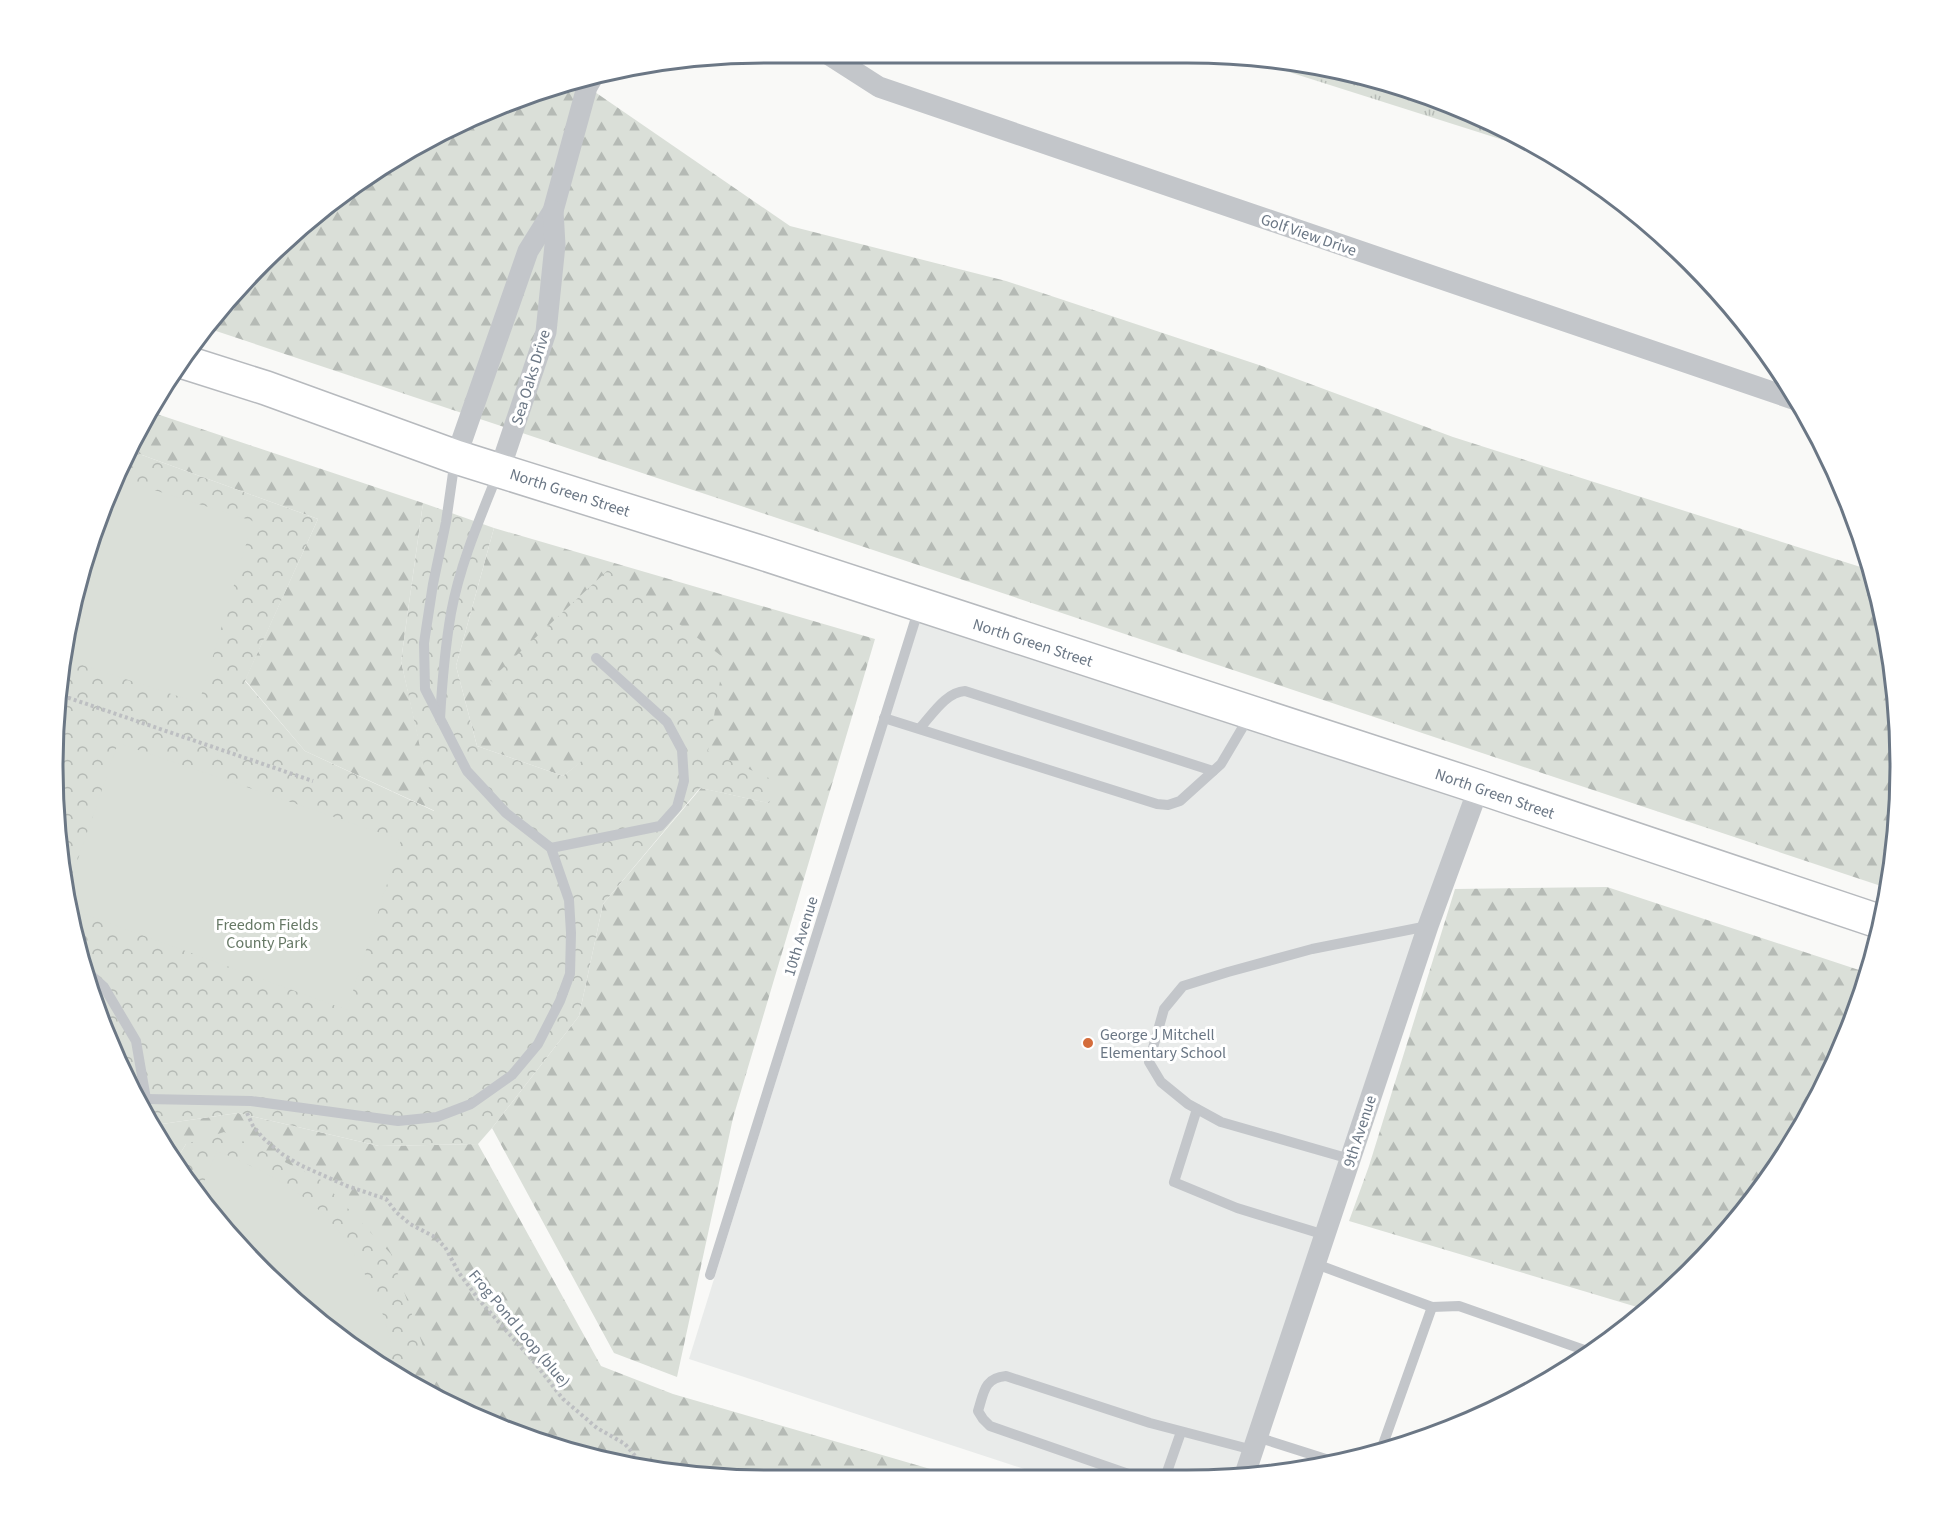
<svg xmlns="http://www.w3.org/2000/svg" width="1953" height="1533" font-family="'Source Sans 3',sans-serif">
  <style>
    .built { fill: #e9ebea }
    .grass { fill: url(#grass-tufts) }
    .forest { fill: url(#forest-firs) }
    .park { fill: url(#park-crowns) }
    .garden { fill: #dadfd8 }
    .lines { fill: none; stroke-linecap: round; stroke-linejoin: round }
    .primary-casing { stroke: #b7babe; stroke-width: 36 }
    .path { stroke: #bdbfc2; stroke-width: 4; stroke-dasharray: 3 3; stroke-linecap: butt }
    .lane { stroke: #c3c6ca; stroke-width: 10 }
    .street { stroke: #c3c6ca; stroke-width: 21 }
    .primary { stroke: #fff; stroke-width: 33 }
    .poi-dot { fill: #d46c3b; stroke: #fff; stroke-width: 2 }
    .labels { text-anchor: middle; stroke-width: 6; stroke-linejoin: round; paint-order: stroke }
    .street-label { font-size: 16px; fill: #6b7785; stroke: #fff }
    .park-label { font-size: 16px; fill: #667865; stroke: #fff }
    .poi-label { font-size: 16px; fill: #6b7785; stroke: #fff; text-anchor: start }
    .rim { fill: none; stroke: #6b7785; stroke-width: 3 }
  </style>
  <defs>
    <pattern id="grass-tufts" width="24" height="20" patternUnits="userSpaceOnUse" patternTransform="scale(1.5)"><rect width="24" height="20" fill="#dadfd8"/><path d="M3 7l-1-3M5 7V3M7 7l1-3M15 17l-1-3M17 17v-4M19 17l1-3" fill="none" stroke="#b5bab5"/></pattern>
    <pattern id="forest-firs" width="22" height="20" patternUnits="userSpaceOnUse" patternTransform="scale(1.5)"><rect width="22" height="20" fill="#dadfd8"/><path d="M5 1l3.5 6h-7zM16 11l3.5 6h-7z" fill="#b5bab5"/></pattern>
    <pattern id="park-crowns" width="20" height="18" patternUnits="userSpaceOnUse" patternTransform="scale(1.5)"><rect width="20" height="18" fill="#dadfd8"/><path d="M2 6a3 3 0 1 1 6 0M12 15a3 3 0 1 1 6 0" fill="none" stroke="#b5bab5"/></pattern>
  </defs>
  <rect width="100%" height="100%" fill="#f9f9f7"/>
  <path class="built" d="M924 607 1479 787 1244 1477 1234 1479 1058 1480 689 1359Z"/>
  <path class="grass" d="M1232 54 1416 91 1543 148 1557 157Z"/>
  <g class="forest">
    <path d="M576 79 790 226 1006 281 1259 365 1453 437 1870 570 1894 673 1899 813 1887 888 210 329 261 262 409 148Z"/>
    <path d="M148 411 423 503 401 661 435 811 305 751 245 680 318 519 131 451Z"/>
    <path d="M494 528 875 639 733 1118 677 1377 614 1353 492 1128 579 1016 603 904 701 788 769 803 584 760 563 776 477 746 456 666Z"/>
    <path d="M1607 887 1868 973 1827 1082 1753 1201 1658 1303 1647 1310 1349 1221 1369 1166 1455 889Z"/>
    <path d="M238 1113 379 1146 478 1144 601 1366 673 1394 968 1480H766L628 1467 494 1426 401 1377V1374L186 1144 175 1162 157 1135 162 1124Z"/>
  </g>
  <g class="park">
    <path d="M131 451 318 519 245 681 305 751 434 811 401 661 423 503 494 528 456 666 477 746 563 776 583 760 490 680 608 570 724 658 708 751 778 782 769 803 700 788 603 904 579 1016 492 1128 478 1144 379 1146 238 1113 162 1124 157 1135 148 1124 77 952 53 767 77 582Z"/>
    <path d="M224 1132 321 1180 391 1254 425 1352 401 1374V1377L370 1360 230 1238 175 1162 186 1144Z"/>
  </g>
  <g class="garden">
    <path d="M119 479 253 521 199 703 67 660 77 582Z"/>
    <path d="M118 743 401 840 347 1010 71 909 68 888Z"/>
    <path d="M217 1151C267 1171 316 1197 348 1243 354 1252 358 1262 363 1271 375 1292 385 1316 390 1340 392 1351 392 1362 393 1372L370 1360 230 1238 199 1194Z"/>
  </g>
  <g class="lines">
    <g class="primary-casing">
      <path id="primary" d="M184 362 266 388 456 457 756 551 1479 787 1881 922"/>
    </g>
    <g class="path">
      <path d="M62 698H69L313 781"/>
      <path d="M247 1113 253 1126 263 1138 282 1154 300 1165 347 1186 386 1199 396 1212 410 1224 433 1236 445 1247 459 1273 480 1301 534 1362 563 1399 597 1428 625 1444 646 1469"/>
    </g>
    <g class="lane">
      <path d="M884 718 1157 804 1168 805 1180 801 1221 764 1250 715"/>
      <path d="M440 719C442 683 445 648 451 613 460 564 480 518 498 473"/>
      <path d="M920 728C932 715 946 692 965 691L1213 771"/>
      <path d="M551 848 660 826 677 807 684 781 682 750 667 722 596 658"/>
      <path d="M85 970 104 987 136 1041 146 1099 144 1113"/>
      <path d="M146 1099 251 1101 398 1121 437 1117 471 1104 512 1075 538 1044 560 1001 570 974 571 933 569 900 551 848 506 813 467 771 425 689 424 643 433 584 446 522 455 459"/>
      <path d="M1197 1109 1174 1182 1237 1208 1325 1235"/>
      <path d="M1350 1159 1221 1122 1188 1104 1161 1082 1149 1062 1164 1009 1183 986 1228 972 1312 949 1428 926"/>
      <path d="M1316 1264 1432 1307 1459 1306 1590 1352"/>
      <path d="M710 1275 919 608"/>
      <path d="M1257 1437 1329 1460"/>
      <path d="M1381 1450 1432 1307"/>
      <path d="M1143 1479 990 1426 983 1419 978 1411C984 1392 984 1378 1006 1376L1150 1423 1253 1450"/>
      <path d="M1160 1479 1167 1472 1181 1432"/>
    </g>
    <g class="street">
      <path d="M826 53 879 87 1799 401"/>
      <path d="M456 457 528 251 553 211 587 87 594 75"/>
      <path d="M500 469 546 332 555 245 553 211"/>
      <path d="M1244 1477 1428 926 1479 787"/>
    </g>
    <use href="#primary" class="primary"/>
  </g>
  <circle class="poi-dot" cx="1088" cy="1043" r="6"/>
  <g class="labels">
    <g class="street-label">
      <text transform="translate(1309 234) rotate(19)" y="6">Golf View Drive</text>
      <text transform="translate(530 377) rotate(-73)" y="6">Sea Oaks Drive</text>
      <text transform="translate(570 492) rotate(18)" y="6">North Green Street</text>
      <text transform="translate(1033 642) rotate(18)" y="6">North Green Street</text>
      <text transform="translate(1495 793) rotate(19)" y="6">North Green Street</text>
      <text transform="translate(800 936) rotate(-73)" y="6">10th Avenue</text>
      <text transform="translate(1359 1131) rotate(-72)" y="6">9th Avenue</text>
      <text transform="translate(520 1328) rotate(50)" y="6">Frog Pond Loop (blue)</text>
    </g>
    <g class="park-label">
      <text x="267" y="930">Freedom Fields<tspan x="267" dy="18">County Park</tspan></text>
    </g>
    <g class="poi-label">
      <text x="1100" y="1040">George J Mitchell<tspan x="1100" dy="18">Elementary School</tspan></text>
    </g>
  </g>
  <path d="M0 0H1953V1533H0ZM766 63H1187A703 703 0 0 1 1890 766V767A703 703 0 0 1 1187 1470H766A703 703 0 0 1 63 767V766A703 703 0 0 1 766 63Z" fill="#fff" fill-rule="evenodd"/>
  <path class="rim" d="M766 63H1187A703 703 0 0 1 1890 766V767A703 703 0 0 1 1187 1470H766A703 703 0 0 1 63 767V766A703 703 0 0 1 766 63Z"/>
</svg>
